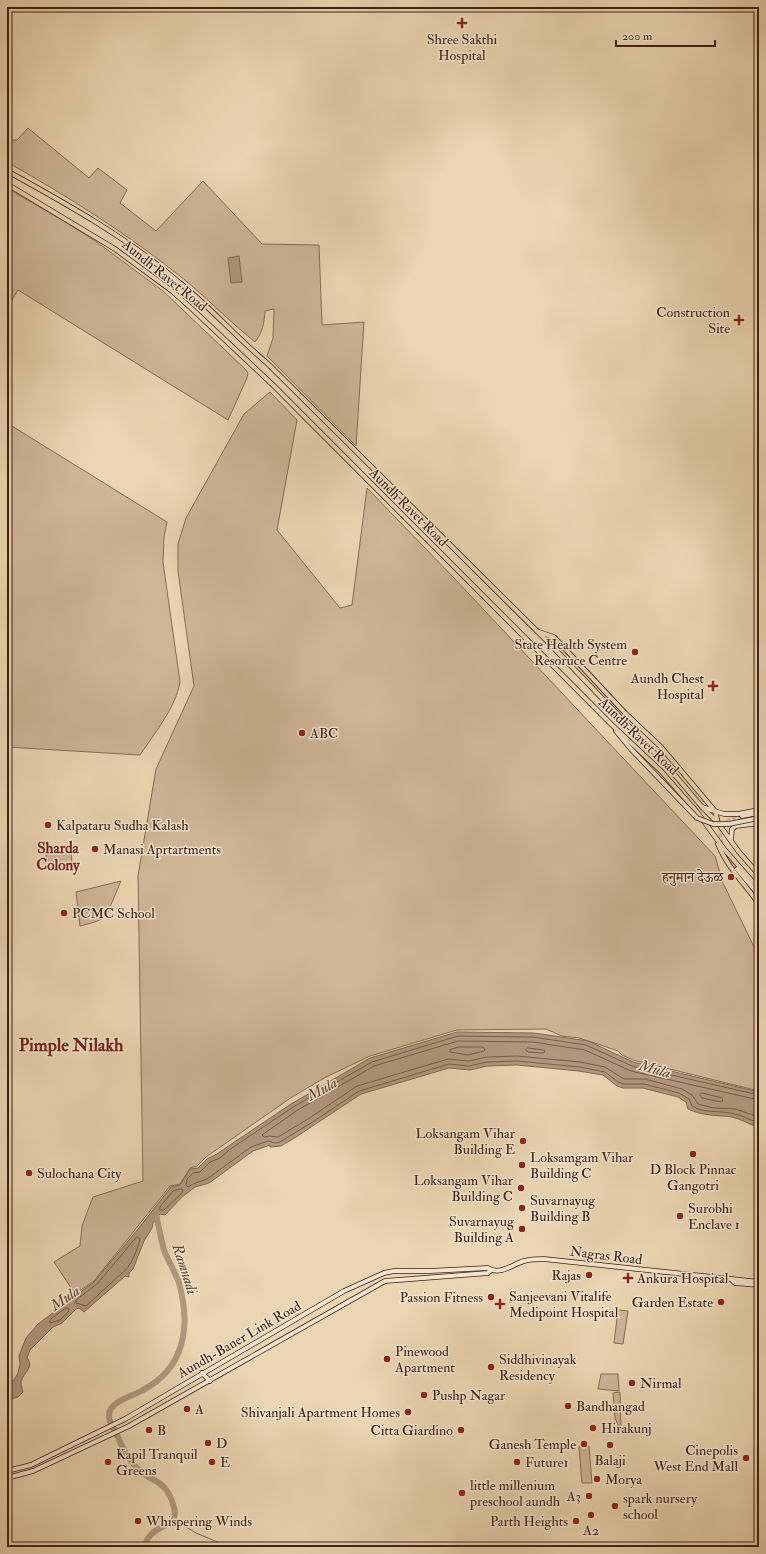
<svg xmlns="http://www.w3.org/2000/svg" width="766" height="1554" font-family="'IM FELL Double Pica','Noto Serif Devanagari',serif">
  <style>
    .green { fill: #ceb697; stroke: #886b54 }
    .water { fill: #b1977c; stroke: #846752 }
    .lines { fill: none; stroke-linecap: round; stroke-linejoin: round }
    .shore { stroke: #795c47; stroke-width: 1 }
    .stream { stroke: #846752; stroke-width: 1 }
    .river { stroke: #b1977c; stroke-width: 6 }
    .secondary-tunnel { stroke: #c9b192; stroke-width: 4; stroke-dasharray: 4 2; stroke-linecap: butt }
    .secondary-casing { stroke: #412012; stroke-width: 5.5 }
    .primary-casing { stroke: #412012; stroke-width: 5.5 }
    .secondary { stroke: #f2e4cd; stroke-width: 4 }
    .primary { stroke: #ebd5b2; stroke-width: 4 }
    .secondary-bridge-casing { stroke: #412012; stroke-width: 5.5; stroke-linecap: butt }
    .secondary-bridge { stroke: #f2e4cd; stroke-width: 4 }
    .poi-dot { fill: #8f2418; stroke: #f2e4cd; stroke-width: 1.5 }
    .labels { text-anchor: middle; stroke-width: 3; stroke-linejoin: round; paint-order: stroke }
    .poi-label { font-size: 14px; fill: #412012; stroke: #f2e4cd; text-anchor: start }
    .street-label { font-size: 14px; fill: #412012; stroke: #f2e4cd }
    .neighbourhood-label { font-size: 15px; font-weight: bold; fill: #7a1f14; stroke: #f2e4cd }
    .water-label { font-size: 15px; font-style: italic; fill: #634432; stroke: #f2e4cd }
    .district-label { font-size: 18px; font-weight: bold; fill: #7a1f14; stroke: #f2e4cd }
  </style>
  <rect width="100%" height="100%" fill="#ebd5b2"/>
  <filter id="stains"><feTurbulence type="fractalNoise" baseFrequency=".005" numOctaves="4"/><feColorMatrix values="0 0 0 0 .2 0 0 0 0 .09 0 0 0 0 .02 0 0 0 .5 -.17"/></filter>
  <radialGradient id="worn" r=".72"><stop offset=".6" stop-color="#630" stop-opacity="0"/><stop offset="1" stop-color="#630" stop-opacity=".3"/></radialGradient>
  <g class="green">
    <path d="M28 128 89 178 98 168 127 190 120 203 156 231 203 181 262 244 319 245 322 325 364 322 356 446 267 356 273 338 274 309 265 311C264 323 263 332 255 342 231 323 209 300 185 280 129 235 69 197 7 162V137L12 140H17Z"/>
    <path d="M7 188 62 220 94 240 163 291 245 369 248 373 247 378 228 420 18 290 7 308Z"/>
    <path d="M270 392 297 420 277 530 340 608 352 605 367 488 453 577 715 856 723 883 759 957V1091L633 1060 622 1055 618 1051 595 1043 579 1038 562 1036 546 1029 457 1030 370 1056 326 1077 292 1097 206 1157 197 1166 190 1168 180 1184 170 1186 94 1281 75 1294 54 1262 80 1246 82 1226 93 1197 143 1181 138 876 156 769 194 686 178 571V544L186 518 244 414Z"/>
    <path d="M7 423 167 522 164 537 163 562 180 682C176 707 154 734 140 755L7 747Z"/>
    <path d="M47 846 71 847 72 864 45 868Z"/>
    <path d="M121 881 107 914C100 922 91 923 80 926L76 892Z"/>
    <path d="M618 1310 628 1311 623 1344 614 1343Z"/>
    <path d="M601 1374H618L619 1391 598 1389Z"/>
    <path d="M620 1392 621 1432 615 1418 613 1393Z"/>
    <path d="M589 1446 592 1483H582L579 1447Z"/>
  </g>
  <g class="water">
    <path d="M239 256 242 282 231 283 228 258Z"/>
    <path d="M457 1032 534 1033 588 1041 633 1062 759 1092V1127C749 1125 742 1119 732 1117 716 1115 703 1116 688 1109L686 1102 678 1097 643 1088H623L617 1086 603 1075 579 1071 517 1065 487 1066 470 1070 449 1068 361 1094 296 1137 281 1146 270 1147V1145L253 1151 209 1183 195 1187 182 1197 165 1215 160 1214 153 1223 152 1228 144 1241 133 1269 129 1273V1277L125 1276 84 1312 79 1308 76 1309 62 1323 53 1327 30 1350 27 1358C35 1367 23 1373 21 1382 21 1385 22 1389 23 1392L18 1397 7 1400V1383L14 1380 18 1373 20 1364 19 1356 26 1338 38 1324 94 1282 138 1229 171 1187 180 1185 190 1169 198 1168 207 1159 217 1154 227 1147 291 1104 370 1058Z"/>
  </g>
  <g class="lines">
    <g class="shore">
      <path d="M459 1047H483L485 1050 484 1051 468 1055 450 1052V1050Z"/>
      <path d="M528 1048 544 1050 545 1052 543 1053 528 1052 526 1050Z"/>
      <path d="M702 1093 722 1098 723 1101 721 1102 702 1098 700 1095Z"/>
      <path d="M759 1095 632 1066 586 1045 533 1037 458 1036 372 1062 293 1107 229 1150 220 1158 210 1162 200 1172 193 1173 187 1179 186 1185 188 1187 193 1184 207 1179 251 1147 268 1141 275 1143 280 1142 311 1123 359 1091 449 1064 469 1066 487 1062 517 1061 580 1067 605 1072 618 1082 624 1084H644L679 1093 689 1099 692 1106C705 1114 721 1110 735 1114 744 1116 750 1121 759 1122"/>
      <path d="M759 1100 631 1071 585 1050 533 1042 458 1041 374 1066 296 1111 262 1135 264 1137 269 1136 278 1137 308 1119 357 1086 448 1059 469 1061 487 1057 517 1056 580 1062 605 1067 624 1079H645L682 1089 692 1095 698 1104 714 1108 735 1109 759 1117"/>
      <path d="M181 1189 183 1190 182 1193 164 1210H160V1207L173 1191Z"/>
      <path d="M137 1237 140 1239C138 1248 130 1269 122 1273L86 1306 76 1303V1300L97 1284Z"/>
      <path d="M66 1308H68L69 1311 60 1320 50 1323V1320Z"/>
    </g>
    <path class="stream" d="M173 1519 196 1533 229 1547"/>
    <path class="river" d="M145 1547C148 1525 174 1529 175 1513 175 1509 173 1505 172 1501 163 1477 150 1483 136 1467 127 1457 121 1445 116 1433 113 1427 108 1421 109 1414 111 1401 133 1396 143 1390 185 1368 191 1326 179 1283 175 1271 168 1261 164 1250 161 1239 159 1227 156 1215"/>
    <path class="secondary-tunnel" d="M737 869C722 851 706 823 742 816"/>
    <g class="secondary-casing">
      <g id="secondary">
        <path d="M616 731 631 749"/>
        <path d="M702 807 724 814H738L759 810"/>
        <path d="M742 816 759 813"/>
        <path d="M731 840 732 829 736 826 759 823"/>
        <path d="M737 869 759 895"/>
        <path d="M732 1280 735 1283 759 1285"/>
        <path d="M202 1373 210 1381"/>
        <path d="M7 1471 31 1465 43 1459 125 1419 344 1291 384 1273 394 1271H430L488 1268C500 1276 513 1264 524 1261 531 1259 537 1259 544 1259L759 1282"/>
        <path d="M7 1478 33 1471 129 1426 385 1281 488 1273 491 1270"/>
        <path d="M736 1547 759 1545"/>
      </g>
    </g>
    <g class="primary-casing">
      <g id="primary">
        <path d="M7 171C67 204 128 238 180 283 211 308 237 338 267 363L549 643 668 767 702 807 718 823 739 852 759 875"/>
        <path d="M7 184 115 249 172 291 191 308 273 385 612 725 661 771 697 812 724 849 759 889"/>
        <path d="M539 632 554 637 625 713 661 747 715 811 718 823"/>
        <path d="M718 844C727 867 745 884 759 904"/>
      </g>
    </g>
    <use href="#secondary" class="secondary"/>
    <use href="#primary" class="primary"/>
    <g class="secondary-bridge-casing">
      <path id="secondary-bridge" d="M631 749 697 818 713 824H729L759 818"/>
    </g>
    <use href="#secondary-bridge" class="secondary-bridge"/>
  </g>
  <g class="poi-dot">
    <path d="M460 17h4v4h4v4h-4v4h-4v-4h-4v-4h4z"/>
    <path d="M737 314h4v4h4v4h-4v4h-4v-4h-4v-4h4z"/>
    <circle cx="635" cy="652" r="4"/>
    <path d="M711 680h4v4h4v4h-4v4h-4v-4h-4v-4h4z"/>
    <circle cx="302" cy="733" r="4"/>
    <circle cx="48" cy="825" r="4"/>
    <circle cx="95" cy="849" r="4"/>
    <circle cx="731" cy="877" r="4"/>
    <circle cx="64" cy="913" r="4"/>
    <circle cx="523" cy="1141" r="4"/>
    <circle cx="693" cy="1154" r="4"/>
    <circle cx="522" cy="1165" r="4"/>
    <circle cx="29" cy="1173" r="4"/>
    <circle cx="521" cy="1188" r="4"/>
    <circle cx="522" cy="1208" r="4"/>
    <circle cx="680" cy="1216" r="4"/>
    <circle cx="522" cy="1229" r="4"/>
    <circle cx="589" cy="1275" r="4"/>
    <path d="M626 1272h4v4h4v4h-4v4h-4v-4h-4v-4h4z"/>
    <circle cx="491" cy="1297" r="4"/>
    <circle cx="721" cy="1302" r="4"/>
    <path d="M498 1298h4v4h4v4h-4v4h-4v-4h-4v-4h4z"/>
    <circle cx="387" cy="1359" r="4"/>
    <circle cx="491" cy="1367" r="4"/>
    <circle cx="632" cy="1383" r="4"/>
    <circle cx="424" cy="1395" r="4"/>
    <circle cx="568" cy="1406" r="4"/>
    <circle cx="187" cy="1409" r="4"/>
    <circle cx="408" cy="1412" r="4"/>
    <circle cx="593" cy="1428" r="4"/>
    <circle cx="149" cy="1430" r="4"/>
    <circle cx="461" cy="1430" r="4"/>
    <circle cx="208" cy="1443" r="4"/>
    <circle cx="584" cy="1444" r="4"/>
    <circle cx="610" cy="1445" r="4"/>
    <circle cx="746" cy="1458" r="4"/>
    <circle cx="108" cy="1462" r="4"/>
    <circle cx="212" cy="1462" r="4"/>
    <circle cx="517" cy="1462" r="4"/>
    <circle cx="597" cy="1479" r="4"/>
    <circle cx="462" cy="1493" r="4"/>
    <circle cx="589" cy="1496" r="4"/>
    <circle cx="615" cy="1506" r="4"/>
    <circle cx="591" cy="1515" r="4"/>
    <circle cx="138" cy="1521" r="4"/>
    <circle cx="576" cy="1521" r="4"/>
  </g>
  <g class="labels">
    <g class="poi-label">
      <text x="462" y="44" text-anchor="middle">Shree Sakthi<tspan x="462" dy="16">Hospital</tspan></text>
      <text x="730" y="317" text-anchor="end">Construction<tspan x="730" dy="16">Site</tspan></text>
      <text x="627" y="649" text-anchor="end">State Health System<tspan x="627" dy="16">Resoruce Centre</tspan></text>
      <text x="704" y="683" text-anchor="end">Aundh Chest<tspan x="704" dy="16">Hospital</tspan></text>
      <text x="310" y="738">ABC</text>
      <text x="56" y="830">Kalpataru Sudha Kalash</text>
      <text x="103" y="854">Manasi Aprtartments</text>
      <text x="723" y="882" text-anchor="end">हनुमान देऊळ</text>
      <text x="72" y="918">PCMC School</text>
      <text x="515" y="1138" text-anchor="end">Loksangam Vihar<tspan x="515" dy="16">Building E</tspan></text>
      <text x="530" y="1162">Loksamgam Vihar<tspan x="530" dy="16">Building C</tspan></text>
      <text x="693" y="1174" text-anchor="middle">D Block Pinnac<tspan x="693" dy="16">Gangotri</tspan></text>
      <text x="37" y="1178">Sulochana City</text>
      <text x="513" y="1185" text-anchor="end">Loksangam Vihar<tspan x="513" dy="16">Building C</tspan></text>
      <text x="530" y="1205">Suvarnayug<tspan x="530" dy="16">Building B</tspan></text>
      <text x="688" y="1213">Surobhi<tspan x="688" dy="16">Enclave 1</tspan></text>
      <text x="514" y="1226" text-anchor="end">Suvarnayug<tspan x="514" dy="16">Building A</tspan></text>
      <text x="581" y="1280" text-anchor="end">Rajas</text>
      <text x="637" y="1283">Ankura Hospital</text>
      <text x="509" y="1301">Sanjeevani Vitalife<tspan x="509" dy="16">Medipoint Hospital</tspan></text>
      <text x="483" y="1302" text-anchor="end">Passion Fitness</text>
      <text x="713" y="1307" text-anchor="end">Garden Estate</text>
      <text x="395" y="1356">Pinewood<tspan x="395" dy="16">Apartment</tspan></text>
      <text x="499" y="1364">Siddhivinayak<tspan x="499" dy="16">Residency</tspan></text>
      <text x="640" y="1388">Nirmal</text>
      <text x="432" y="1400">Pushp Nagar</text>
      <text x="576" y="1411">Bandhangad</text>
      <text x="195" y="1414">A</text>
      <text x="400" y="1417" text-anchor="end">Shivanjali Apartment Homes</text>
      <text x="601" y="1433">Hirakunj</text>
      <text x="157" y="1435">B</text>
      <text x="453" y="1435" text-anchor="end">Citta Giardino</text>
      <text x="216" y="1448">D</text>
      <text x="576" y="1449" text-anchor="end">Ganesh Temple</text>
      <text x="738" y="1455" text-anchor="end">Cinepolis<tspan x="738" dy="16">West End Mall</tspan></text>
      <text x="116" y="1459">Kapil Tranquil<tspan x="116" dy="16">Greens</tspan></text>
      <text x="610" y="1465" text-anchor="middle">Balaji</text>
      <text x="220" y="1467">E</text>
      <text x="525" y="1467">Future1</text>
      <text x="605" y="1484">Morya</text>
      <text x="470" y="1490">little millenium<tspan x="470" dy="16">preschool aundh</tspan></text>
      <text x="581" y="1501" text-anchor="end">A3</text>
      <text x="623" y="1503">spark nursery<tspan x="623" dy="16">school</tspan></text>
      <text x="146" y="1526">Whispering Winds</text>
      <text x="568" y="1526" text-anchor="end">Parth Heights</text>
      <text x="591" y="1535" text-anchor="middle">A2</text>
    </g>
    <g class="street-label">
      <text transform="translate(165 275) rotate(39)" y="5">Aundh Ravet Road</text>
      <text transform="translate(409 507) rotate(45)" y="5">Aundh Ravet Road</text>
      <text transform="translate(639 736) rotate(44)" y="5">Aundh Ravet Road</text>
      <text transform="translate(606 1255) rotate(7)" y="5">Nagras Road</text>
      <text transform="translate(239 1339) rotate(-30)" y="5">Aundh-Baner Link Road</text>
    </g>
    <g class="neighbourhood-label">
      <text x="58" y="853">Sharda<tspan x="58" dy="17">Colony</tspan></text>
    </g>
    <g class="water-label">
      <text transform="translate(655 1069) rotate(16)" y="5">Mula</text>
      <text transform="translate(322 1089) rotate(-29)" y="5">Mula</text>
      <text transform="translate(185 1269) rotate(72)" y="5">Ramnadi</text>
      <text transform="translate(65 1298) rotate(-35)" y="5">Mula</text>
    </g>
    <g class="district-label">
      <text x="71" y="1051">Pimple Nilakh</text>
    </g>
  </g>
  <rect width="766" height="1554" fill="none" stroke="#ebd5b2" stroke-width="24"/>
  <rect x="8" y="8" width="750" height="1538" fill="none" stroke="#412012" stroke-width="2"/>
  <rect x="12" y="12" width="742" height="1530" fill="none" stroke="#412012"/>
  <path d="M616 40v6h99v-6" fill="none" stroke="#412012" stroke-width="2"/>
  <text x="622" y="40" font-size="12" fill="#412012" stroke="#f2e4cd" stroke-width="3" paint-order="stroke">200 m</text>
  <rect width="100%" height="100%" filter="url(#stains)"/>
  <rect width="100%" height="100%" fill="url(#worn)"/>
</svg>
